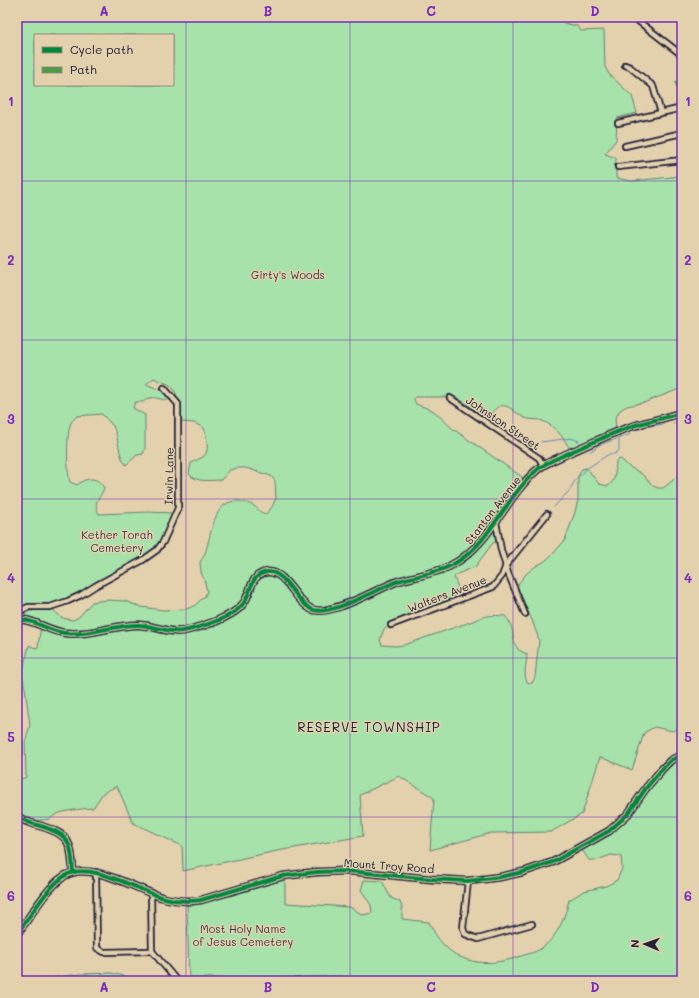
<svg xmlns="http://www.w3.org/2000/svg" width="699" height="998" font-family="Mali,sans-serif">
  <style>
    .green { fill: #a6e2a9; stroke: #648272; fill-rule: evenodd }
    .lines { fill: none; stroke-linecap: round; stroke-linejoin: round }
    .stream { stroke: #6a88ac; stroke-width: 1 }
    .street-casing { stroke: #22223b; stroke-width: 8 }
    .secondary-casing { stroke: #22223b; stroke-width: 9 }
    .street { stroke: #e3d1ae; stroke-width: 4.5 }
    .secondary { stroke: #e3d1ae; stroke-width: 6 }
    .quiet { stroke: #4d9b45; stroke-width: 3; stroke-dasharray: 6 3; stroke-linecap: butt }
    .cycleway-casing { stroke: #e3d1ae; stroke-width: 6 }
    .cycleway { stroke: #00873e; stroke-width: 4 }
    .grid { fill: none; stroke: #7b2cbf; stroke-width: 1; stroke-opacity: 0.55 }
    .labels { text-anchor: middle; stroke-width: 3; stroke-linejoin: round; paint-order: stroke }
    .park-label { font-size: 11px; fill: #363f4c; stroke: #e3d1ae }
    .street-label { font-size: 11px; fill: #22223b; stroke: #e3d1ae }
    .quarter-label { font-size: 13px; letter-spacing: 1px; fill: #22223b; stroke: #e3d1ae }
    .neatline { fill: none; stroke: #7b2cbf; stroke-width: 1.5 }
    .grid-label { font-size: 13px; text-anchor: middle; font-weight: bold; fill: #7b2cbf }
  </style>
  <rect width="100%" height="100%" fill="#e3d1ae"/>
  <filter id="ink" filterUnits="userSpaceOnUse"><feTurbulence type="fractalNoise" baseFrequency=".025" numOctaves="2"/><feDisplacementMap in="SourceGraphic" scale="8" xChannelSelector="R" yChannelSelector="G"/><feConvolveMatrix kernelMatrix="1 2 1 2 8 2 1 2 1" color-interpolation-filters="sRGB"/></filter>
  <g filter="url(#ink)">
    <g class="green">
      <path d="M17 17H563L564 23 577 26 581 31 604 30 605 67 609 74 632 96 637 113 617 118 616 140 605 154 616 158V178L632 181 682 176V388L646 402 627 406 620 410 615 419 616 429 570 450C565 438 553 424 540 420 535 419 529 420 525 418 522 417 519 414 517 413 503 402 498 403 488 418L456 397H415L414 399 416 404 434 411 453 429 525 479 474 544 454 561 437 568 388 581 360 596 323 607H315L309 604C300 594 284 569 270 569 244 569 251 595 236 607 228 614 198 624 186 628 169 633 153 620 138 621 113 622 89 633 63 630 49 629 39 617 24 616V614C31 609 43 610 52 609L62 618 73 620 79 617 92 602 106 600 125 601 141 607 163 610 186 609 194 606 205 596 207 591 205 583 201 572 200 562C213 547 208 499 239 501 243 502 250 503 254 506 260 509 257 512 266 514L272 507 276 498 275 481 271 476 246 468H237L230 470 221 480C211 480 196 483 189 474L191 463C194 461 199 459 203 457 211 451 206 436 204 428L194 423 180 422C180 412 179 389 168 384 164 382 159 381 154 378L146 384 163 391 173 399C160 403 154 392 143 402H135L133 408 145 415V449L143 454 137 455 126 465C118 456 119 437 113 426 110 422 105 418 102 414L77 416C75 418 72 421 71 423 66 432 67 472 70 482L77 485C86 477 98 476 104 488 100 500 92 501 99 514L148 512 174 513 161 540 154 548 133 564 60 602 50 605 21 608 17 611ZM35 35H173V85H35Z"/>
      <path d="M621 459 628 466 642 474 653 486 658 488H663L672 481 682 471V725L673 731 654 727 644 733 632 770 600 757 582 814 551 832 491 833 430 850 434 798 399 776 360 795 363 836 277 851 183 871 182 846 133 823 117 786 103 793 93 808C82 809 57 810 50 819 35 822 29 820 17 811V781L26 777 25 742 30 725 25 688 22 674 29 645 35 648 38 647 41 625 66 633 126 625 185 631 239 608 256 577 273 573 305 605 322 610 458 561 496 522 499 539 492 544 475 567 457 574 454 577 462 598 384 629 380 640 382 645 395 646 404 645 473 621C484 615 493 615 505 616 516 626 510 640 518 649 520 651 524 653 527 654 527 664 522 675 528 683H532L535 677 539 640 532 620 518 591V584L526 574 536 566 545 561 554 553 565 540 575 512 578 500V476L582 469 587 468 599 484 608 486C616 481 615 471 616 462L617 460Z"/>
      <path d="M682 758V981H346L340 976 286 978H196L189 976 187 904 285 880V903L350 907 363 915 372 913 371 905 361 890 364 880 382 881 391 898 400 902 402 908V919L429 922C447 963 481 970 521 956 527 954 538 952 543 947 558 936 565 917 569 900L584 891 606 886 617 880 622 869 621 856 611 855 597 860H589L582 850C596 842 618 829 629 816 646 796 658 771 682 758Z"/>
      <path d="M111 973 128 977 134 981H27L80 974Z"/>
    </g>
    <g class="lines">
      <g class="stream">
        <path d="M673 424 682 419"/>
        <path d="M638 430 644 427 664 424"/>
        <path d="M541 442 571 438 579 441"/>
        <path d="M590 452 599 445 631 434"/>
        <path d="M554 507 569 491 576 479 589 467 609 454H615L619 450V437"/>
      </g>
      <g class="street-casing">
        <g id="street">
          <path d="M633 17 682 55"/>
          <path d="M625 65 630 67 653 86 661 113"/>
          <path d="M618 123 682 108"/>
          <path d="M625 146 682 133"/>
          <path d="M618 167 682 160"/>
          <path d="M450 398 533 454 539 458 543 465"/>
          <path d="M496 522 501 550 508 573 525 614"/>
          <path d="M17 615 22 610 28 607H50L68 601 81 595 95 586 143 560 157 550 163 542 178 508V404L164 388"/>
          <path d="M391 625 493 587 502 576 506 565 547 514"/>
          <path d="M96 872 97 948 104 952 152 951"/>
          <path d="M468 881 463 928 465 934 478 939 532 924"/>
          <path d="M151 893 152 951 177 981"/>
        </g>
      </g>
      <g class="secondary-casing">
        <g id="secondary">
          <path d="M17 619C35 619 47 631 65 633 89 636 113 625 138 625 154 625 171 635 188 630 204 626 233 617 243 604 252 593 249 574 268 572 286 571 295 601 311 609 329 618 379 588 398 581 415 576 434 574 450 566 491 545 504 498 538 469 548 461 561 457 573 451 592 443 610 434 630 427 647 421 665 419 682 412"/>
          <path d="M17 816C23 821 30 823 37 825 69 834 71 840 73 872"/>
          <path d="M17 934C30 917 46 889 63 877 87 859 136 889 161 897 175 901 187 902 201 900L283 876 317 872 348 871 431 879 468 881 500 877 523 872 553 862 609 831 628 814 646 788 663 768 671 760 682 755"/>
        </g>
      </g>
      <use href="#street" class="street"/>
      <use href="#secondary" class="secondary"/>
      <path class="quiet" d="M676 81 682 102"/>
      <g class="cycleway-casing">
        <g id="cycleway">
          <path d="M17 619C35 619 47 631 65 633 89 636 113 625 138 625 154 625 171 635 188 630 204 626 233 617 243 604 252 593 249 574 268 572 286 571 295 601 311 609 329 618 379 588 398 581 415 576 434 574 450 566 491 545 504 498 538 469 548 461 561 457 573 451 592 443 610 434 630 427 647 421 665 419 682 412"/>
          <path d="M17 816C23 821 30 823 37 825 69 834 71 840 73 872"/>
          <path d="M17 934C30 917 46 889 63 877 87 859 136 889 161 897 175 901 187 902 201 900L283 876 317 872 348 871 431 879 468 881 500 877 523 872 553 862 609 831 628 814 646 788 663 768 671 760 682 755"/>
        </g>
      </g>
      <use href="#cycleway" class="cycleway"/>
    </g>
  </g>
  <path class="grid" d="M186 17V981M350 17V981M513 17V981M17 181H682M17 340H682M17 499H682M17 658H682M17 817H682"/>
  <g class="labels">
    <g class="park-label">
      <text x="288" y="279">Girty's Woods</text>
      <text x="117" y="539">Kether Torah<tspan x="117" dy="13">Cemetery</tspan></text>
      <text x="243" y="933">Most Holy Name<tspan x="243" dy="13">of Jesus Cemetery</tspan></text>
    </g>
    <g class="street-label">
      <text transform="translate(503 423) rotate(34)" y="4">Johnston Street</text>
      <text transform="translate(169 476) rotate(-89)" y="4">Irwin Lane</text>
      <text transform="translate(493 510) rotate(-52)" y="4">Stanton Avenue</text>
      <text transform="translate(447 594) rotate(-21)" y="4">Walters Avenue</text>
      <text transform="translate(389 866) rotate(4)" y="4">Mount Troy Road</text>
    </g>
    <g class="quarter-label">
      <text x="369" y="732">RESERVE TOWNSHIP</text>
    </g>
  </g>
  <rect width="699" height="998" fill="none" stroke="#e3d1ae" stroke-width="44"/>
  <rect x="34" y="34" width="140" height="52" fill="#e3d1ae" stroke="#968b80"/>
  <rect x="42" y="47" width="20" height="6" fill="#00873e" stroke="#968b80"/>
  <text x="70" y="54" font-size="12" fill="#22223b">Cycle path</text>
  <rect x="42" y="67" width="20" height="6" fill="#4d9b45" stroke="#968b80"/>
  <text x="70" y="74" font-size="12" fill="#22223b">Path</text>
  <g transform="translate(645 944) rotate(272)" stroke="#e3d1ae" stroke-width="3" paint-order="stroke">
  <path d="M0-3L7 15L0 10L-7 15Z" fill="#22223b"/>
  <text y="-6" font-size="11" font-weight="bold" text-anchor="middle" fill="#22223b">N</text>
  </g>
  <rect x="22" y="22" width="655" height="954" class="neatline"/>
  <g class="grid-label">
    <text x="104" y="16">A</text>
    <text x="268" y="16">B</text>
    <text x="431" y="16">C</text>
    <text x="595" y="16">D</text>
    <text x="11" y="106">1</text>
    <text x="688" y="106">1</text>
    <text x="11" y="265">2</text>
    <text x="688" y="265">2</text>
    <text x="11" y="424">3</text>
    <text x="688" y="424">3</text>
    <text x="11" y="583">4</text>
    <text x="688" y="583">4</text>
    <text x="11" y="742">5</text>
    <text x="688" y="742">5</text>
    <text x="11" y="901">6</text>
    <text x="688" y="901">6</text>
    <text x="104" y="992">A</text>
    <text x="268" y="992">B</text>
    <text x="431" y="992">C</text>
    <text x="595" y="992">D</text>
  </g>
</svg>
